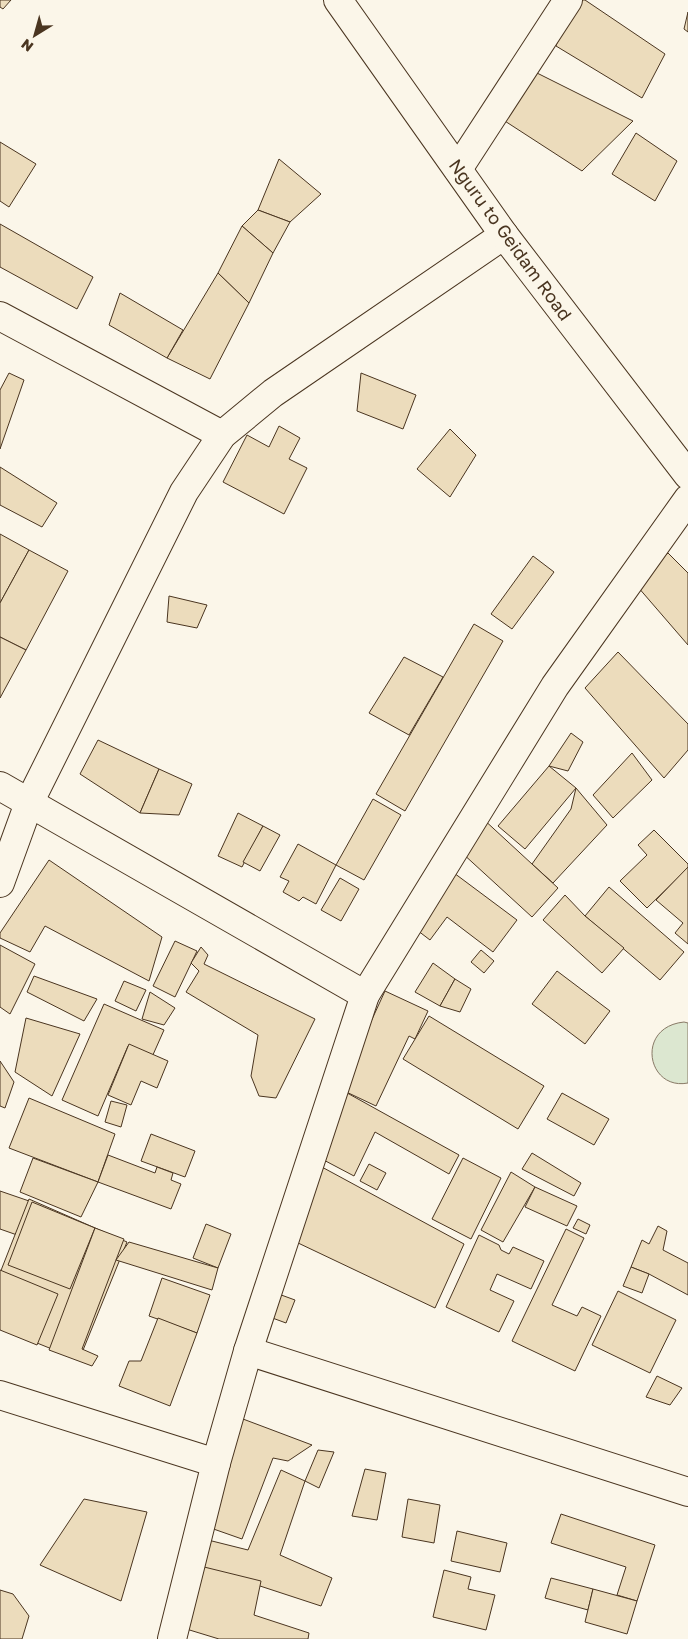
<svg xmlns="http://www.w3.org/2000/svg" width="688" height="1639" font-family="'Golos Text',sans-serif">
  <style>
    .green { fill: #dce7d0; stroke: #887966 }
    .building { fill: #ecdcbc; stroke: #4a3520 }
    .lines { fill: none; stroke-linecap: round; stroke-linejoin: round }
    .street-casing { stroke: #4a3520; stroke-width: 30 }
    .secondary-casing { stroke: #4a3520; stroke-width: 30 }
    .primary-casing { stroke: #4a3520; stroke-width: 30 }
    .street { stroke: #fbf6e9; stroke-width: 28 }
    .secondary { stroke: #fbf6e9; stroke-width: 28 }
    .primary { stroke: #fbf6e9; stroke-width: 28 }
    .labels { text-anchor: middle; stroke-width: 4; stroke-linejoin: round; paint-order: stroke }
    .street-label { font-size: 18px; fill: #4a3520; stroke: #fbf6e9 }
  </style>
  <rect width="100%" height="100%" fill="#fbf6e9"/>
  <path class="green" d="M684 1022 688 1023V1083C647 1091 635 1027 684 1022Z"/>
  <g class="building">
    <path d="M0 0H11L3 9 0 7Z"/>
    <path d="M571 0H585L665 54 642 98 556 46Z"/>
    <path d="M688 12V32L684 29Z"/>
    <path d="M525 67 633 121 582 171 494 114Z"/>
    <path d="M636 133 677 161 655 201 612 174Z"/>
    <path d="M0 142 36 164 9 207 0 201Z"/>
    <path d="M279 159 321 194 290 222 258 210Z"/>
    <path d="M258 210 290 222 273 253 242 226Z"/>
    <path d="M0 224 93 277 77 309 0 267Z"/>
    <path d="M242 226 273 253 249 303 218 273Z"/>
    <path d="M218 273 249 303 210 379 167 358Z"/>
    <path d="M120 293 183 330 167 358 109 325Z"/>
    <path d="M9 373 24 380 0 449V390Z"/>
    <path d="M361 373 416 395 403 429 357 411Z"/>
    <path d="M279 426 300 438 289 459 307 468 284 514 223 482 247 435 269 447Z"/>
    <path d="M450 429 476 455 450 497 417 469Z"/>
    <path d="M0 467 57 503 42 527 0 505Z"/>
    <path d="M0 534 29 550 0 603Z"/>
    <path d="M29 550 68 571 26 650 0 637V603Z"/>
    <path d="M668 553 688 573V645L631 579Z"/>
    <path d="M533 556 554 572 512 629 491 614Z"/>
    <path d="M169 596 207 605 197 628 167 622Z"/>
    <path d="M474 624 503 641 405 811 376 794Z"/>
    <path d="M0 637 26 650 0 698Z"/>
    <path d="M618 652 688 724V750L664 778 585 688Z"/>
    <path d="M404 657 443 677 409 735 369 713Z"/>
    <path d="M571 733 583 742 568 771 549 766Z"/>
    <path d="M98 740 159 769 140 813 80 774Z"/>
    <path d="M632 753 652 780 613 818 593 795Z"/>
    <path d="M549 766 576 788 525 849 498 826Z"/>
    <path d="M159 769 192 784 179 815 140 813Z"/>
    <path d="M576 788 607 825 553 883 532 864 571 809Z"/>
    <path d="M373 799 401 815 364 880 336 865Z"/>
    <path d="M238 813 263 826 242 867 218 856Z"/>
    <path d="M481 817 558 888 532 917 461 852Z"/>
    <path d="M263 826 280 835 260 871 243 862Z"/>
    <path d="M654 830 688 864V868L647 908 620 881 647 855 638 845Z"/>
    <path d="M298 844 336 865 316 904 303 897 299 901 283 892 289 881 280 877Z"/>
    <path d="M49 860 162 937 149 981 45 926 30 952 0 938V933Z"/>
    <path d="M688 867V944L675 933 683 923 656 900Z"/>
    <path d="M454 873 517 920 493 952 447 917 430 940 413 927Z"/>
    <path d="M340 878 359 889 341 921 321 910Z"/>
    <path d="M609 887 684 952 660 980 585 916Z"/>
    <path d="M565 895 585 916 624 948 602 973 543 920Z"/>
    <path d="M175 941 197 951 175 997 153 986Z"/>
    <path d="M0 945 35 964 10 1014 0 1007Z"/>
    <path d="M201 947 208 955 204 964 315 1019 276 1098 259 1096 251 1076 258 1035 186 992 199 971 191 963Z"/>
    <path d="M481 950 494 961 484 973 471 962Z"/>
    <path d="M433 963 455 979 440 1006 415 992Z"/>
    <path d="M557 971 610 1011 585 1044 532 1004Z"/>
    <path d="M34 976 97 999 84 1021 27 992Z"/>
    <path d="M455 979 471 989 460 1012 440 1006Z"/>
    <path d="M124 981 146 990 136 1011 115 1001Z"/>
    <path d="M385 991 428 1011 415 1039 409 1036 376 1106 340 1089Z"/>
    <path d="M150 992 175 1008 164 1025 142 1019Z"/>
    <path d="M104 1004 164 1030 152 1057 128 1046 98 1116 62 1100Z"/>
    <path d="M429 1016 544 1086 518 1129 403 1059Z"/>
    <path d="M26 1018 80 1034 52 1096 15 1072Z"/>
    <path d="M129 1044 168 1061 157 1088 141 1081 131 1105 108 1095Z"/>
    <path d="M0 1061 14 1082 5 1108 0 1106Z"/>
    <path d="M340 1089 459 1155 449 1174 375 1132 354 1176 318 1157Z"/>
    <path d="M562 1093 609 1119 594 1145 547 1119Z"/>
    <path d="M29 1098 115 1134 98 1182 9 1148Z"/>
    <path d="M111 1101 127 1105 121 1127 105 1122Z"/>
    <path d="M151 1134 195 1151 185 1177 141 1161Z"/>
    <path d="M532 1153 581 1183 574 1196 522 1169Z"/>
    <path d="M108 1155 155 1173 157 1167 173 1173 171 1180 181 1184 171 1209 98 1182Z"/>
    <path d="M33 1158 98 1182 81 1217 20 1192Z"/>
    <path d="M463 1158 501 1178 471 1239 432 1219Z"/>
    <path d="M369 1164 386 1173 377 1190 360 1181Z"/>
    <path d="M320 1166 464 1244 435 1308 296 1242Z"/>
    <path d="M511 1172 535 1187 503 1242 481 1230Z"/>
    <path d="M535 1187 577 1206 567 1226 525 1207Z"/>
    <path d="M0 1191 32 1202 20 1236 0 1229Z"/>
    <path d="M29 1199 127 1242 79 1360 0 1328V1273Z"/>
    <path d="M32 1202 95 1228 70 1289 8 1265Z"/>
    <path d="M578 1219 590 1225 586 1234 573 1228Z"/>
    <path d="M206 1224 231 1234 218 1268 193 1258Z"/>
    <path d="M658 1226 667 1231 663 1250 688 1263V1295L649 1274 631 1267 642 1240 649 1244Z"/>
    <path d="M95 1228 124 1239 82 1349 98 1356 92 1366 49 1350Z"/>
    <path d="M566 1229 584 1238 552 1305 577 1316 582 1307 601 1316 575 1371 512 1341Z"/>
    <path d="M479 1235 499 1245 501 1250 509 1254 513 1247 544 1261 531 1289 497 1274 490 1290 514 1301 499 1332 446 1307Z"/>
    <path d="M129 1242 218 1268 212 1290 116 1260Z"/>
    <path d="M631 1267 649 1274 642 1293 623 1286Z"/>
    <path d="M0 1270 58 1294 37 1345 0 1330Z"/>
    <path d="M162 1278 210 1295 197 1333 149 1316Z"/>
    <path d="M618 1291 676 1320 650 1373 592 1345Z"/>
    <path d="M273 1292 295 1300 286 1323 267 1316Z"/>
    <path d="M158 1318 197 1333 170 1406 119 1386 129 1361H141Z"/>
    <path d="M657 1376 682 1388 670 1405 646 1397Z"/>
    <path d="M235 1416 312 1445 288 1461 273 1458 242 1539 205 1526Z"/>
    <path d="M318 1450 334 1452 319 1488 305 1481Z"/>
    <path d="M365 1469 386 1473 377 1520 352 1516Z"/>
    <path d="M281 1470 305 1481 280 1555 332 1578 321 1606 196 1565 208 1540 248 1550Z"/>
    <path d="M84 1499 147 1512 121 1601 40 1565Z"/>
    <path d="M408 1499 440 1505 434 1543 402 1537Z"/>
    <path d="M561 1514 655 1545 637 1601 617 1595 626 1567 551 1543Z"/>
    <path d="M457 1531 507 1543 500 1572 451 1561Z"/>
    <path d="M196 1565 261 1581 254 1615 309 1633 308 1639H219L183 1628Z"/>
    <path d="M444 1570 471 1577 468 1589 495 1595 486 1630 433 1617Z"/>
    <path d="M551 1578 593 1589 588 1610 545 1598Z"/>
    <path d="M593 1589 637 1601 627 1634 585 1622Z"/>
    <path d="M0 1590 13 1594 29 1616 22 1639H0Z"/>
  </g>
  <g class="lines">
    <g class="street-casing">
      <g id="street">
        <path d="M458 169 568 0"/>
        <path d="M0 316 222 435"/>
        <path d="M0 883 29 803 184 492 222 435 273 393 504 235"/>
        <path d="M248 1351 688 1492"/>
        <path d="M0 1395 216 1463"/>
      </g>
    </g>
    <g class="secondary-casing">
      <g id="secondary">
        <path d="M0 786 365 995"/>
        <path d="M172 1639 216 1463 248 1351 365 995 555 686 688 499"/>
      </g>
    </g>
    <g class="primary-casing">
      <path id="primary" d="M338 0 504 235 688 475"/>
    </g>
    <use href="#street" class="street"/>
    <use href="#secondary" class="secondary"/>
    <use href="#primary" class="primary"/>
  </g>
  <g class="labels">
    <g class="street-label">
      <text transform="translate(510 240) rotate(54)" y="6">Nguru to Geidam Road</text>
    </g>
  </g>
  <g transform="translate(35 35) rotate(217)" stroke="#fbf6e9" stroke-width="4" paint-order="stroke">
  <path d="M0-4L9 19L0 12L-9 19Z" fill="#4a3520"/>
  <text y="-8" font-size="14" font-weight="bold" text-anchor="middle" fill="#4a3520">N</text>
  </g>
</svg>
